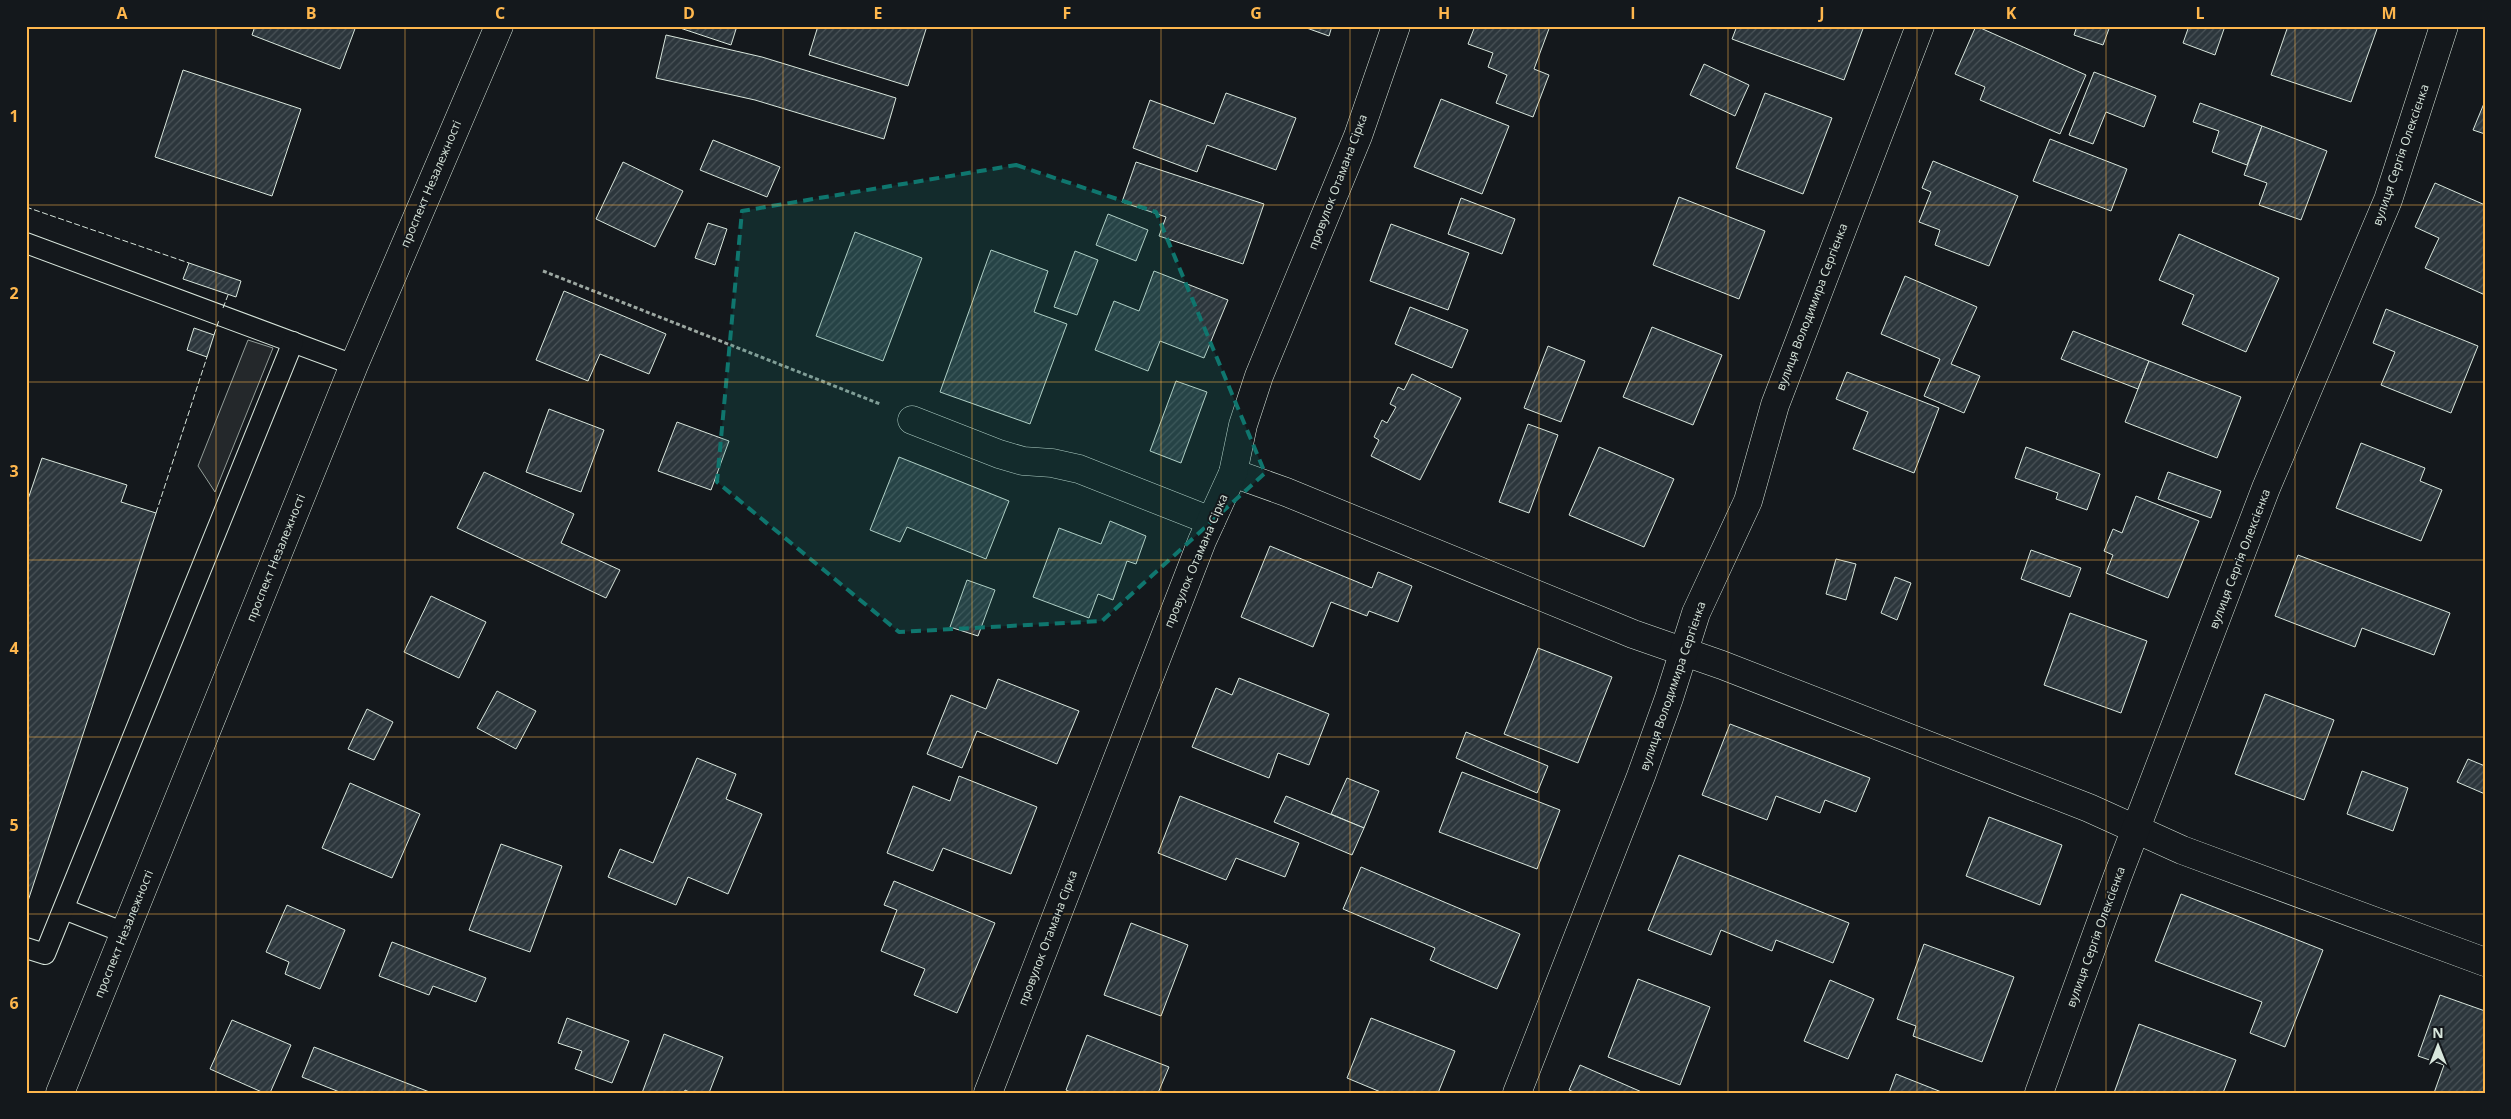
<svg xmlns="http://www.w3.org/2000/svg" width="2511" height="1119" font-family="'Open Sans',sans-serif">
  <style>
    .parking { fill: #24282b; stroke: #939e99 }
    .building { fill: url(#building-hatch); stroke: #d8e6dc }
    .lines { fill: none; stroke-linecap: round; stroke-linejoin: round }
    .lane-casing { stroke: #d8e6dc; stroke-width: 22 }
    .street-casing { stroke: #d8e6dc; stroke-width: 29 }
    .primary-casing { stroke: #d8e6dc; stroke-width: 29 }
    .path { stroke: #9da8a2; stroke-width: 3; stroke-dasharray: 4 2.5; stroke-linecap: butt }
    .lane { stroke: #14181c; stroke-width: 20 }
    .street { stroke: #14181c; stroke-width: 28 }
    .primary { stroke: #14181c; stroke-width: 28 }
    .fence { stroke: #d8e6dc; stroke-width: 1; stroke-dasharray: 6 2.5; stroke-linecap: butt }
    .marked { fill: #0f766e; fill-opacity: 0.2; stroke: #0f766e; stroke-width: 4; stroke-dasharray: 10 6; stroke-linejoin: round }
    .grid { fill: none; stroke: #ffb74d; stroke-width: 1; stroke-opacity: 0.55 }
    .labels { text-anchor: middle; stroke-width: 4; stroke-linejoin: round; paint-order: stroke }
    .street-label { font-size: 12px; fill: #d8e6dc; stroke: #14181c }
    .neatline { fill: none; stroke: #ffb74d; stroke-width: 2 }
    .grid-label { font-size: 16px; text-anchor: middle; font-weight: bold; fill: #ffb74d }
  </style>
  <defs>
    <pattern id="building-hatch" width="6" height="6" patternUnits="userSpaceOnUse" patternTransform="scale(1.25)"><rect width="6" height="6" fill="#2c363c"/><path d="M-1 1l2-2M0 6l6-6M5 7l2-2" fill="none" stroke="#4a5358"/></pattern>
  </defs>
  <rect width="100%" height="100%" fill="#14181c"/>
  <path class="parking" d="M248 340 273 348 215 492 198 466Z"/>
  <g class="building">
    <path d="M255 26H356L340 69 252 35Z"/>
    <path d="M674 26H737L731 45Z"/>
    <path d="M818 26H927L908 86 809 55Z"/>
    <path d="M1301 26H1332L1329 36Z"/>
    <path d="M1475 26H1550L1534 69 1549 75 1533 117 1496 103 1507 75 1488 67 1493 53 1468 44Z"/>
    <path d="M1737 26H1864L1844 80 1732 39Z"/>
    <path d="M1976 26 2086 75 2060 134 1980 100 1985 87 1955 74Z"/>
    <path d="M2077 26H2110L2103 45 2074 35Z"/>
    <path d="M2189 26H2225L2215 55 2183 43Z"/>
    <path d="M2288 26H2368L2377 29 2351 102 2271 75Z"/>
    <path d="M666 35 762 57 896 98 884 139 755 100 656 78Z"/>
    <path d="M1704 64 1749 85 1735 116 1690 95Z"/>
    <path d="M183 70 301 109 272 196 155 157Z"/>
    <path d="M2094 72 2156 96 2144 127 2106 112 2093 144 2069 135Z"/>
    <path d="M1226 93 1296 118 1276 170 1207 145 1197 172 1133 148 1150 100 1214 124Z"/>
    <path d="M1765 93 1832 118 1803 194 1736 168Z"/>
    <path d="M1441 99 1509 126 1482 194 1414 167Z"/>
    <path d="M2485 101V134L2473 130Z"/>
    <path d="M2200 103 2262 126 2247 165 2212 152 2219 131 2193 122Z"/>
    <path d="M2262 126 2327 151 2301 220 2259 205 2267 183 2244 175Z"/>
    <path d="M2050 139 2127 169 2111 211 2033 181Z"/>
    <path d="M713 140 780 167 767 197 700 170Z"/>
    <path d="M1933 161 2018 196 1989 266 1935 245 1940 230 1919 222 1931 192 1922 188Z"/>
    <path d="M623 162 683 191 655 247 596 219Z"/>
    <path d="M1136 162 1264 204 1243 264 1159 236 1166 217 1122 202Z"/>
    <path d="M2435 183 2485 205V295L2425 268 2439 238 2415 227Z"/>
    <path d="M1679 197 1765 231 1739 299 1653 265Z"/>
    <path d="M1461 198 1515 219 1502 254 1448 234Z"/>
    <path d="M1108 214 1148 230 1136 261 1096 245Z"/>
    <path d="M708 223 727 229 715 265 695 258Z"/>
    <path d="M1391 224 1469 253 1448 310 1370 281Z"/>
    <path d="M855 232 922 258 883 361 816 336Z"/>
    <path d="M2179 234 2279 278 2246 352 2182 324 2194 295 2159 280Z"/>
    <path d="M991 250 1048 271 1034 312 1067 324 1030 424 940 392Z"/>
    <path d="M1075 251 1098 260 1077 315 1054 307Z"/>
    <path d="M189 263 241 281 236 297 183 279Z"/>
    <path d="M1154 271 1228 300 1204 358 1160 341 1148 371 1095 350 1114 301 1139 311Z"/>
    <path d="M1905 276 1977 307 1951 364 1980 376 1964 413 1924 396 1940 359 1881 334Z"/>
    <path d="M564 291 666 334 649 374 600 354 588 381 536 360Z"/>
    <path d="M1410 307 1468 330 1452 368 1395 344Z"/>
    <path d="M2386 309 2478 346 2451 413 2381 385 2395 352 2373 343Z"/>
    <path d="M1652 327 1722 355 1693 425 1623 397Z"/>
    <path d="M194 328 214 335 207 357 187 350Z"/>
    <path d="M2073 331 2149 361 2138 389 2061 359Z"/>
    <path d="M1548 346 1585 361 1561 422 1524 408Z"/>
    <path d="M2149 361 2241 397 2217 458 2125 422Z"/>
    <path d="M1847 372 1939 408 1914 473 1853 449 1868 412 1836 399Z"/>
    <path d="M1412 374 1461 398 1420 480 1371 456 1379 440 1374 437 1382 420 1387 423 1396 407 1390 404 1398 387 1404 390Z"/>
    <path d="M1176 381 1207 392 1181 463 1150 451Z"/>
    <path d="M549 409 604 430 581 492 526 472Z"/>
    <path d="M677 422 729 441 711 490 658 471Z"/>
    <path d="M1528 424 1558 435 1529 513 1499 502Z"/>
    <path d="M2361 443 2425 468 2420 481 2442 490 2421 541 2336 508Z"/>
    <path d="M1599 447 1674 479 1644 547 1569 515Z"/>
    <path d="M2026 447 2100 474 2087 510 2056 499 2058 493 2015 478Z"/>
    <path d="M899 457 1009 501 986 559 907 527 900 542 870 530Z"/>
    <path d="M42 458 127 485 121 502 156 513 26 907V505Z"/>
    <path d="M484 472 574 514 561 543 620 570 606 598 457 528Z"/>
    <path d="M2168 472 2221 491 2211 518 2158 499Z"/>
    <path d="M2136 496 2199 521 2168 598 2106 573 2113 555 2104 551 2113 529 2122 533Z"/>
    <path d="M1110 521 1146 536 1136 564 1127 561 1113 600 1098 594 1089 618 1033 597 1059 528 1101 544Z"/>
    <path d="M1270 546 1372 588 1378 572 1412 586 1398 622 1369 611 1367 616 1331 602 1313 647 1241 617Z"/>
    <path d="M2031 550 2081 568 2070 597 2021 579Z"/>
    <path d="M2298 555 2450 613 2434 655 2362 628 2355 647 2275 616Z"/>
    <path d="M1836 559 1856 564 1846 600 1826 594Z"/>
    <path d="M1895 577 1911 583 1897 620 1881 613Z"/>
    <path d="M967 580 995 590 978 636 950 627Z"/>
    <path d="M431 596 486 622 459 678 404 652Z"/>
    <path d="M2070 613 2147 641 2121 713 2044 685Z"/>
    <path d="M1538 648 1612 677 1578 763 1504 734Z"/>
    <path d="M1239 678 1329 714 1309 765 1278 753 1269 778 1192 747 1216 688 1232 695Z"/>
    <path d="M998 679 1079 711 1057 764 977 731 962 768 927 754 951 695 986 709Z"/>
    <path d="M497 691 536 711 516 749 477 728Z"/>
    <path d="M2265 694 2334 720 2304 800 2235 774Z"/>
    <path d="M367 709 393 722 374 760 348 749Z"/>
    <path d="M1730 724 1870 778 1856 812 1825 800 1820 813 1776 796 1767 820 1702 795Z"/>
    <path d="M1466 732 1548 766 1537 793 1456 758Z"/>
    <path d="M697 758 736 774 726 799 762 814 728 894 688 877 676 905 608 877 620 849 653 863Z"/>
    <path d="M2468 759 2485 766V794L2457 782Z"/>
    <path d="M2362 771 2408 788 2393 831 2347 814Z"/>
    <path d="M1462 772 1560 810 1537 869 1439 832Z"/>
    <path d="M959 776 1037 807 1011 874 943 848 933 871 887 853 913 786 950 801Z"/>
    <path d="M1347 778 1379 791 1364 828 1331 814Z"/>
    <path d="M350 783 420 814 392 878 322 848Z"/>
    <path d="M1180 796 1299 843 1285 877 1236 858 1226 880 1158 853Z"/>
    <path d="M1286 796 1364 828 1352 855 1274 822Z"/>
    <path d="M1989 817 2062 845 2040 905 1966 876Z"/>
    <path d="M501 844 562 866 530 952 469 930Z"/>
    <path d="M1679 855 1849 923 1833 963 1776 940 1772 951 1721 930 1711 955 1648 930Z"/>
    <path d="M1361 867 1520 934 1497 989 1430 960 1435 948 1343 909Z"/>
    <path d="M894 881 995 923 957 1013 914 995 925 969 881 951 897 910 884 905Z"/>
    <path d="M2181 894 2323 950 2285 1047 2250 1033 2262 1002 2155 961Z"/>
    <path d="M287 905 345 930 320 989 285 974 289 962 266 952Z"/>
    <path d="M1131 923 1188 945 1161 1016 1104 995Z"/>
    <path d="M392 942 486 978 476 1002 433 986 429 995 379 976Z"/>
    <path d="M1924 944 2014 977 1982 1062 1913 1036 1916 1026 1897 1019Z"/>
    <path d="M1638 979 1710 1007 1680 1085 1608 1057Z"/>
    <path d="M1830 980 1874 999 1848 1059 1804 1041Z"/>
    <path d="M2440 995 2485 1011V1093H2434L2444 1065 2418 1056Z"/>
    <path d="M567 1018 629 1041 612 1083 575 1069 582 1051 558 1043Z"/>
    <path d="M1371 1018 1455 1051 1438 1093H1383L1347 1078Z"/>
    <path d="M232 1020 291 1045 270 1093H264L210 1069Z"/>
    <path d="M2139 1024 2236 1060 2223 1093H2114Z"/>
    <path d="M664 1034 723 1057 709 1093H691L685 1090 684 1093H642Z"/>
    <path d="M1087 1035 1169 1067 1158 1093H1072L1066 1090Z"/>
    <path d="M314 1047 432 1093H342L302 1077Z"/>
    <path d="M1580 1065 1644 1093H1576L1569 1090Z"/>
    <path d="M1896 1074 1944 1093H1889Z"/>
  </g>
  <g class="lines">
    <g class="lane-casing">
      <g id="lane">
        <path d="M26 243 354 365"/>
        <path d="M64 909 125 933"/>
        <path d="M26 948 45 954 293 342"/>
      </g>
    </g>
    <g class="street-casing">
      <g id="street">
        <path d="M912 420 999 454 1023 461 1052 463 1079 469 1211 521"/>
        <path d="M1233 473 1286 492 1633 634 1722 665 2089 808 2182 850 2485 962"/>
        <path d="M988 1093 1202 541 1233 473 1243 425 1259 376 1358 136 1396 26"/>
        <path d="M1517 1093 1641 776 1669 698 1696 613 1748 501 1775 405 1920 26"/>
        <path d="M2039 1093 2117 878 2266 488 2388 200 2444 26"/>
      </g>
    </g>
    <g class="primary-casing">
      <path id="primary" d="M60 1093 354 365 499 26"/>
    </g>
    <path class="path" d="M543 271 880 404"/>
    <use href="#lane" class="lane"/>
    <use href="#street" class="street"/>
    <use href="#primary" class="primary"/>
    <g class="fence">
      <path d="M26 207 189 263"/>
      <path d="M223 308 228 295"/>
      <path d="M214 335 219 320"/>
      <path d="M156 513 207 357"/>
    </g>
  </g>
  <path class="marked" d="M1016 165 1156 212 1265 473 1102 621 899 632 717 482 742 211Z"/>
  <path class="grid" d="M216 26V1093M405 26V1093M594 26V1093M783 26V1093M972 26V1093M1161 26V1093M1350 26V1093M1539 26V1093M1728 26V1093M1917 26V1093M2106 26V1093M2295 26V1093M26 205H2485M26 382H2485M26 560H2485M26 737H2485M26 914H2485"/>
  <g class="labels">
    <g class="street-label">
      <text transform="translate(2401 155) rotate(-71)" y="4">вулиця Сергія Олексієнка</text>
      <text transform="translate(1338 182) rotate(-69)" y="4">провулок Отамана Сірка</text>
      <text transform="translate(431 184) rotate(-67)" y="4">проспект Незалежності</text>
      <text transform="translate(1812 307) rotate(-69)" y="4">вулиця Володимира Сергієнка</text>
      <text transform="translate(276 558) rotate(-68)" y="4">проспект Незалежності</text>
      <text transform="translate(2240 559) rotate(-69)" y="4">вулиця Сергія Олексієнка</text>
      <text transform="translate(1196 561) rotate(-67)" y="4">провулок Отамана Сірка</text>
      <text transform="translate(1673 686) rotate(-71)" y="4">вулиця Володимира Сергієнка</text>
      <text transform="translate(124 934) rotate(-68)" y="4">проспект Незалежності</text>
      <text transform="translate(2096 937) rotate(-70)" y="4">вулиця Сергія Олексієнка</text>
      <text transform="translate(1048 938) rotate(-69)" y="4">провулок Отамана Сірка</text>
    </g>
  </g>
  <rect width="2511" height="1119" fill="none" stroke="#14181c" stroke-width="55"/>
  <g transform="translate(2438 1046)" stroke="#14181c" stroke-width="4" paint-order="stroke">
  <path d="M0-4L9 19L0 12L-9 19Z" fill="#d8e6dc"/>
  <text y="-8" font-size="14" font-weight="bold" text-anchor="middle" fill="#d8e6dc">N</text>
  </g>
  <rect x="28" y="28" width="2456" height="1064" class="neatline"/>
  <g class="grid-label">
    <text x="122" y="19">A</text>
    <text x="311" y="19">B</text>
    <text x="500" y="19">C</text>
    <text x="689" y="19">D</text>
    <text x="878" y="19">E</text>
    <text x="1067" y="19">F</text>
    <text x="1256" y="19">G</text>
    <text x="1444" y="19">H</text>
    <text x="1633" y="19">I</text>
    <text x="1822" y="19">J</text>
    <text x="2011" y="19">K</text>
    <text x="2200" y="19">L</text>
    <text x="2389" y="19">M</text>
    <text x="14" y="122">1</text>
    <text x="14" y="299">2</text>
    <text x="14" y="477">3</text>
    <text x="14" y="654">4</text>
    <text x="14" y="831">5</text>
    <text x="14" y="1009">6</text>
  </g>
</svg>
